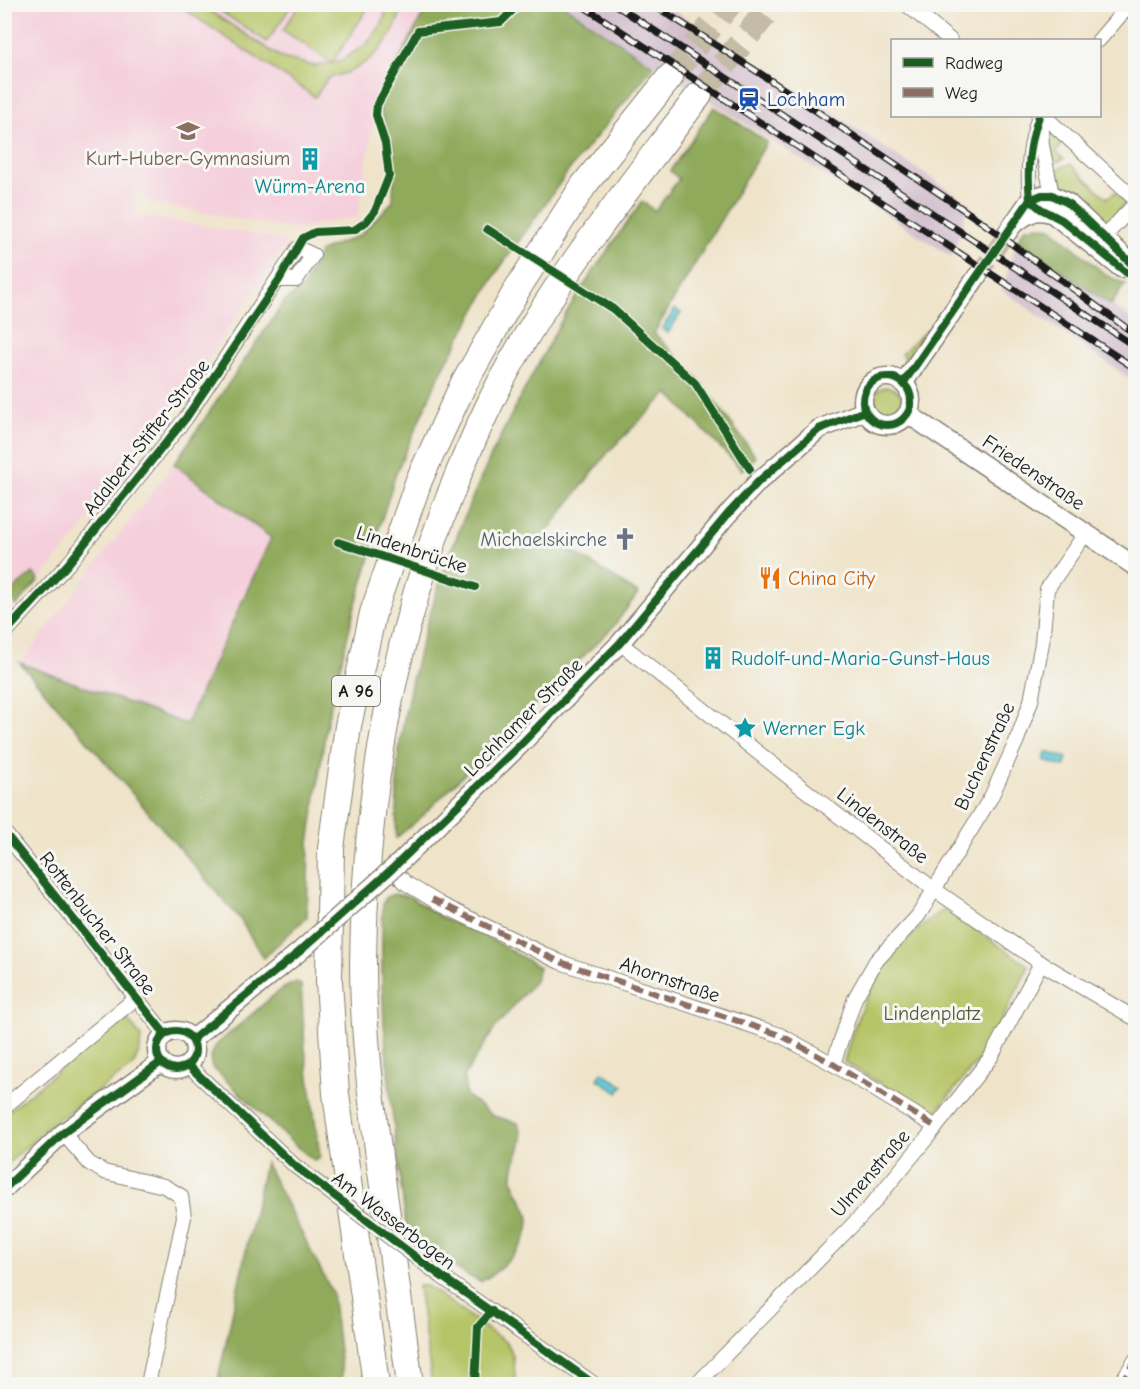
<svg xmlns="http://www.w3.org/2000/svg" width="1140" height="1389" font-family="'Comic Neue',sans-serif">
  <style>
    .built { fill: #f5cfdc }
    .industrial { fill: #d1bdcc }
    .green { fill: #b6c568; stroke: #697042; stroke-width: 1.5 }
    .forest { fill: #90aa5c; stroke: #56633c; stroke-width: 1.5 }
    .water { fill: #5bc7d3; stroke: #3c7278; stroke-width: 1.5 }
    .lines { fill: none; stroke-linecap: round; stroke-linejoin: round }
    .tertiary-tunnel { stroke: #c5bca7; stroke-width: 18; stroke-dasharray: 18 9; stroke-linecap: butt }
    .motorway-tunnel { stroke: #c5bca7; stroke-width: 26; stroke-dasharray: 26 13; stroke-linecap: butt }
    .minor-casing { stroke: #868073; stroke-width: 16 }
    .tertiary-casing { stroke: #868073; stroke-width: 21 }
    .motorway-casing { stroke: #868073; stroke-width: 28 }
    .minor { stroke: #fff; stroke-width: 14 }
    .tertiary { stroke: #fff; stroke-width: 18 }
    .motorway { stroke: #fff; stroke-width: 26 }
    .rail-casing { stroke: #1c1c1c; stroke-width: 7 }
    .rail { stroke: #f6f6f2; stroke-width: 4.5; stroke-dasharray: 14; stroke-linecap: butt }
    .minor-bridge-casing { stroke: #868073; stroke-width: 16; stroke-linecap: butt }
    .tertiary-bridge-casing { stroke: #868073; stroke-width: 21; stroke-linecap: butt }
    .minor-bridge { stroke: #fff; stroke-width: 14 }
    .tertiary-bridge { stroke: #fff; stroke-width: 18 }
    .quiet { stroke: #8d6e63; stroke-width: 6; stroke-dasharray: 12 6; stroke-linecap: butt }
    .cycleway-casing { stroke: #f6f6f2; stroke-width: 11 }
    .cycleway { stroke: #1b5e20; stroke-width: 8 }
    .labels { text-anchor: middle; stroke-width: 6; stroke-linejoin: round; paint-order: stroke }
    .shield { fill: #f6f6f2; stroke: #5d5d5c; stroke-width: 1.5 }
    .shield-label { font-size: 18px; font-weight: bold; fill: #1c1c1c }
    .transit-label { font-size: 20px; fill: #164399; stroke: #f6f6f2; text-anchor: start }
    .education-label { font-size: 20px; fill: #785e54; stroke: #f6f6f2 }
    .culture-label { font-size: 20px; fill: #0d838f; stroke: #f6f6f2; text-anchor: start }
    .street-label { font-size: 20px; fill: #1c1c1c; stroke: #f6f6f2 }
    .worship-label { font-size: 20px; fill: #5b616d; stroke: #f6f6f2; text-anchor: end }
    .food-label { font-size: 20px; fill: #c56008; stroke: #f6f6f2; text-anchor: start }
    .park-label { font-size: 20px; fill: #525737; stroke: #f6f6f2 }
  </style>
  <rect width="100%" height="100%" fill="#f6f6f2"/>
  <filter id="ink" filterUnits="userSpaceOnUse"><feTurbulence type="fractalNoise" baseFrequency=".0167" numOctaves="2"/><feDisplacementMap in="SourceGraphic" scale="12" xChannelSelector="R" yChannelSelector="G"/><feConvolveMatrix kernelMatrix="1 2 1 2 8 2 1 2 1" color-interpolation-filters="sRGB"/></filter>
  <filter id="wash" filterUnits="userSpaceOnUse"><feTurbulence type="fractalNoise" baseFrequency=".008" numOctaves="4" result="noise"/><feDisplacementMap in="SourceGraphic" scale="24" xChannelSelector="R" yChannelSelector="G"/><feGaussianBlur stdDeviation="1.35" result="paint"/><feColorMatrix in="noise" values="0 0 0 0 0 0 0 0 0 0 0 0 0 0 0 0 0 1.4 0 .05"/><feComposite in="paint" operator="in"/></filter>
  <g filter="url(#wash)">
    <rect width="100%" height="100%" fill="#efe4ca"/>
    <g class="built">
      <path d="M5 5H428L377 101 358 217 292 229 150 203 133 184 136 215 276 238 286 244 153 440 145 444 136 465 39 580 16 606 5 614Z"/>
      <path d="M174 464 271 538 186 724 20 663Z"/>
    </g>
    <g class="industrial">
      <path d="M562 5H666L969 203 952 257Z"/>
      <path d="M1017 241 1135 321V382L1002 290Z"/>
    </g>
    <g class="green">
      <path d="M178 5H201L282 58 315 66 338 62 366 45 382 24 388 5H402C398 31 379 56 355 69 348 74 337 75 328 78L315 97Z"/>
      <path d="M211 5H292L267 42Z"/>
      <path d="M299 5V4L370 5 332 63 283 30Z"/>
      <path d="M1053 131 1063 139V143L1056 152 1064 159 1054 163C1051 153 1047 141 1053 131Z"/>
      <path d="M1070 164 1107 198 1115 192 1126 202 1108 223 1104 224 1074 195 1063 182 1057 169Z"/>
      <path d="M928 329 929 330 905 359 901 354Z"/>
      <circle cx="887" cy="402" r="15"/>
      <path d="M945 909 1029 966 987 1050 933 1115 844 1062C860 996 887 948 945 909Z"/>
      <path d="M124 1016 141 1036 140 1050 133 1066 55 1121 7 1164 5 1163V1114Z"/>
      <path d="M418 1286H427L508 1344 513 1356 516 1384H432Z"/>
    </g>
    <g class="forest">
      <path d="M428 5H563L654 66 569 170 497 272 439 376 396 473 354 610 327 721 309 844 307 917 263 958 240 919 20 663 186 724 271 538 174 464 284 302 303 287 320 251 360 235 393 201 394 149 377 101Z"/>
      <path d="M714 107 767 142 654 333 699 380 756 457 742 470 668 393 609 451 545 534 638 593 614 626 419 819 396 838C397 807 396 774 400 743 420 612 471 486 535 370 546 350 556 329 568 310 591 273 617 237 642 201L655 211 679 179 670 171Z"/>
      <path d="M1038 226 1051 228 1106 275 1125 284 1111 305 1017 241 1025 228Z"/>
      <path d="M33 573 39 580 16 606 8 594Z"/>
      <path d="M394 894 410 897 444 919 482 934 539 967 535 981 495 1028 464 1076 466 1095 493 1116 518 1123C529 1144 513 1155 513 1176 512 1188 525 1201 528 1214 535 1241 501 1271 480 1282 453 1267 423 1252 406 1226 393 1122 377 1008 383 904L386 897Z"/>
      <path d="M296 982 301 985 305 1049 320 1156 319 1159 314 1160 297 1147 212 1067C209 1059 210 1054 215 1046L280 990Z"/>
      <path d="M265 1162 332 1292 343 1384H217Z"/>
    </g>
    <g class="water">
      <path d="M675 309 681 313 668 333 662 329Z"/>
      <path d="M1046 752 1067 758 1064 767 1044 761Z"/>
      <path d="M602 1072 623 1086 618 1093 598 1079Z"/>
    </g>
  </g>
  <g filter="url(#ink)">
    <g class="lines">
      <path class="tertiary-tunnel" d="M978 275 1007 233"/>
      <g class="motorway-tunnel">
        <path d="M670 77 729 4"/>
        <path d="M699 95 773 4"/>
      </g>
      <g class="minor-casing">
        <g id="minor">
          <path d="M906 4 950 40"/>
          <path d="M1099 40 1130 4"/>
          <path d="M1039 116C1029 145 1027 169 1030 200L1041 209 1052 195 1042 145 1040 116"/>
          <path d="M1044 116 1136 200"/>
          <path d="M1104 237 1136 203"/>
          <path d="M4 634 68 564 186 418 298 248 313 255 296 280H279"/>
          <path d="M620 643 800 786 935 890 1041 963 1136 1019"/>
          <path d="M4 832 165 1034"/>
          <path d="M392 869 407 884 442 905 560 962 780 1035 833 1064 936 1127"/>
          <path d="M833 1064 855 998 876 961 918 916 991 797 1017 740 1031 701 1042 643 1047 589 1085 534"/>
          <path d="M188 1065 295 1166"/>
          <path d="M4 1107 136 998"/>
          <path d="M63 1133 89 1163 104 1172 164 1186 181 1196 184 1217 148 1384"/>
          <path d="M441 1276 594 1384"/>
          <path d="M697 1384 870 1207 936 1127 991 1057 1041 963"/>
          <path d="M1120 1384 1136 1359"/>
        </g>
      </g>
      <g class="tertiary-casing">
        <g id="tertiary">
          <path d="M1018 221C1031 212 1038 208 1053 214L1121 268"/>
          <path d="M1007 233 1030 200 1042 195H1052L1068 203 1136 268"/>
          <circle cx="887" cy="401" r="24"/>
          <path d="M904 382 978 275"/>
          <path d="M908 414 1136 567"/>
          <path d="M399 863 520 745 620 643 728 514 759 481 819 429 865 411"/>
          <circle cx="176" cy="1050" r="19"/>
          <path d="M193 1039 299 952"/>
          <path d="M4 1189 63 1133 161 1062"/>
        </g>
      </g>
      <g class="motorway-casing">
        <g id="motorway">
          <path d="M376 1384 336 1094 329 981 331 848 348 726 373 613 419 480 462 387 519 286 584 185 670 77"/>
          <path d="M410 1384C401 1318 392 1252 383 1186 373 1114 363 1038 363 965 365 764 404 579 493 397 547 288 626 192 699 95"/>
        </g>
      </g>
      <use href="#minor" class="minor"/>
      <use href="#tertiary" class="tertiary"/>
      <use href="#motorway" class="motorway"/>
      <g class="rail-casing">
        <g id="rail">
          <path d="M580 4 1136 369"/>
          <path d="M614 4 1136 347"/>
          <path d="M652 4 761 74 982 222 1136 335"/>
        </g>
      </g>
      <use href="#rail" class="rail"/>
      <g class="minor-bridge-casing">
        <path id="minor-bridge" d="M295 1166 441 1276"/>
      </g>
      <g class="tertiary-bridge-casing">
        <path id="tertiary-bridge" d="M299 952 399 863"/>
      </g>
      <use href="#minor-bridge" class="minor-bridge"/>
      <use href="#tertiary-bridge" class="tertiary-bridge"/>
      <g class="quiet">
        <path d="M432 899 560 962 780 1035 833 1064 936 1127"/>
        <path d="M1120 1384 1136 1359"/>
      </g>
      <g class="cycleway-casing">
        <g id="cycleway">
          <path d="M1052 195 1068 203 1136 268"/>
          <path d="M1030 200 1041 209 1062 220 1127 273 1136 276"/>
          <path d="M1030 200C1027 169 1029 145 1039 116"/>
          <path d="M487 229 613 309 695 383 750 469"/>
          <circle cx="887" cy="401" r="24"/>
          <path d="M904 382 1030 200 1042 195H1052"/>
          <path d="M338 542 475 587"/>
          <path d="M4 634 68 564 186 418 279 280 303 238 315 232 354 230 366 222 375 211 389 176 385 143 376 115 377 105 418 31 501 22 519 4"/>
          <path d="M4 832 165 1034"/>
          <circle cx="176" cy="1050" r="19"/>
          <path d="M193 1039 299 952 392 869 520 745 620 643 728 514 759 481 819 429 865 411"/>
          <path d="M188 1065 295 1166 441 1276 594 1384"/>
          <path d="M4 1189 63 1133 161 1062"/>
          <path d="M475 1384 478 1327 492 1311"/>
        </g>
      </g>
      <use href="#cycleway" class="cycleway"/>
    </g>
  </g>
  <defs>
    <g id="station-bare" transform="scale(1.8)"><path d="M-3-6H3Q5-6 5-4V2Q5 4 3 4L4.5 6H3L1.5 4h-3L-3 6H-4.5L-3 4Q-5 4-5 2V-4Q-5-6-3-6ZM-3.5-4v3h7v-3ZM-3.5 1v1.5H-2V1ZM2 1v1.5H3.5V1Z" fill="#1a4fb4" stroke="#f6f6f2" stroke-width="2.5" paint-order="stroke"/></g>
    <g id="school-bare" transform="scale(1.8)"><path d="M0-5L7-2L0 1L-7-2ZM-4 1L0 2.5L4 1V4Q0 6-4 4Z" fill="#8d6e63" stroke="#f6f6f2" stroke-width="2.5" paint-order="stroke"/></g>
    <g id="building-bare" transform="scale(1.8)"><path d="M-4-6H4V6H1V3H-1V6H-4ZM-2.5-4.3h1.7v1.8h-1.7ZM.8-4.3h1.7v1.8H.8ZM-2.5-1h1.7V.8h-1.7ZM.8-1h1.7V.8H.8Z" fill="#0f9aa8" stroke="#f6f6f2" stroke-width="2.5" paint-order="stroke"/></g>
    <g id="church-bare" transform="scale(1.8)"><path d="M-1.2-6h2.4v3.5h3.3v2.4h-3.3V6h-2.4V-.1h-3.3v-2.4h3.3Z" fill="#6b7280" stroke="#f6f6f2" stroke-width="2.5" paint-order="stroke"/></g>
    <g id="restaurant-bare" transform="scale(1.8)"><path d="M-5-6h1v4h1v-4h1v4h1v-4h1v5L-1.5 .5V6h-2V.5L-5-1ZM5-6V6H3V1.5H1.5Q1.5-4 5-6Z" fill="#e8710a" stroke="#f6f6f2" stroke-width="2.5" paint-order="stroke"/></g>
    <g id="sight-bare" transform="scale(1.8)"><path d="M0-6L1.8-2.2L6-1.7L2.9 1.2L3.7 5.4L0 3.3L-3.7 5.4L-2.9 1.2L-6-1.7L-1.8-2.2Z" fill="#0f9aa8" stroke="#f6f6f2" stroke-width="2.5" paint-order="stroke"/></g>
  </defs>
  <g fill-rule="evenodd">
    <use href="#station-bare" x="749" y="99"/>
    <use href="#school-bare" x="188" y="131"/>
    <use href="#building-bare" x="310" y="159"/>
    <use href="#church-bare" x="625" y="539"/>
    <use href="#restaurant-bare" x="770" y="578"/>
    <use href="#building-bare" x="713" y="658"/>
    <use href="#sight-bare" x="745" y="728"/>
  </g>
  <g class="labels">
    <rect class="shield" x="332" y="676" width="48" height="30" rx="4.5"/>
    <g class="shield-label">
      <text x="356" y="697">A 96</text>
    </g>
    <g class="transit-label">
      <text x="767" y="106">Lochham</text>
    </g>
    <g class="education-label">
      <text x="188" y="165">Kurt-Huber-Gymnasium</text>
    </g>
    <g class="culture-label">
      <text x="310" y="193" text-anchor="middle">Würm-Arena</text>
      <text x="731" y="665">Rudolf-und-Maria-Gunst-Haus</text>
      <text x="763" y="735">Werner Egk</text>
    </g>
    <g class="street-label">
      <text transform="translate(146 437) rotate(-52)" y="7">Adalbert-Stifter-Straße</text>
      <text transform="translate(1034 472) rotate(34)" y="7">Friedenstraße</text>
      <text transform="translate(412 549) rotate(18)" y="7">Lindenbrücke</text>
      <text transform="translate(523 717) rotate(-45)" y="7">Lochhamer Straße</text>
      <text transform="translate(984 756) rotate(-65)" y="7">Buchenstraße</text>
      <text transform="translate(883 825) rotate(38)" y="7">Lindenstraße</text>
      <text transform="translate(98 923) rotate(52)" y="7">Rottenbucher Straße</text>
      <text transform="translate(670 979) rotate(19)" y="7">Ahornstraße</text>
      <text transform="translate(870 1173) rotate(-49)" y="7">Ulmenstraße</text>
      <text transform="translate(394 1220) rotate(37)" y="7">Am Wasserbogen</text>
    </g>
    <g class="worship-label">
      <text x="607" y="546">Michaelskirche</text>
    </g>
    <g class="food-label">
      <text x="788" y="585">China City</text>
    </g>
    <g class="park-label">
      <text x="932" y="1020">Lindenplatz</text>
    </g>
  </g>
  <rect width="1140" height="1389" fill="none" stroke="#f6f6f2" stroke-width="24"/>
  <rect x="891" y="39" width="210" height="78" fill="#f6f6f2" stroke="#9f9f9c" stroke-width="1.5"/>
  <rect x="903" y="58" width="30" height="9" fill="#1b5e20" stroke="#9f9f9c" stroke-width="1.5"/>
  <text x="945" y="69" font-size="18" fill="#1c1c1c">Radweg</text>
  <rect x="903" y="88" width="30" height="9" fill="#8d6e63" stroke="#9f9f9c" stroke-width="1.5"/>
  <text x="945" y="99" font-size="18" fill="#1c1c1c">Weg</text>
</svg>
